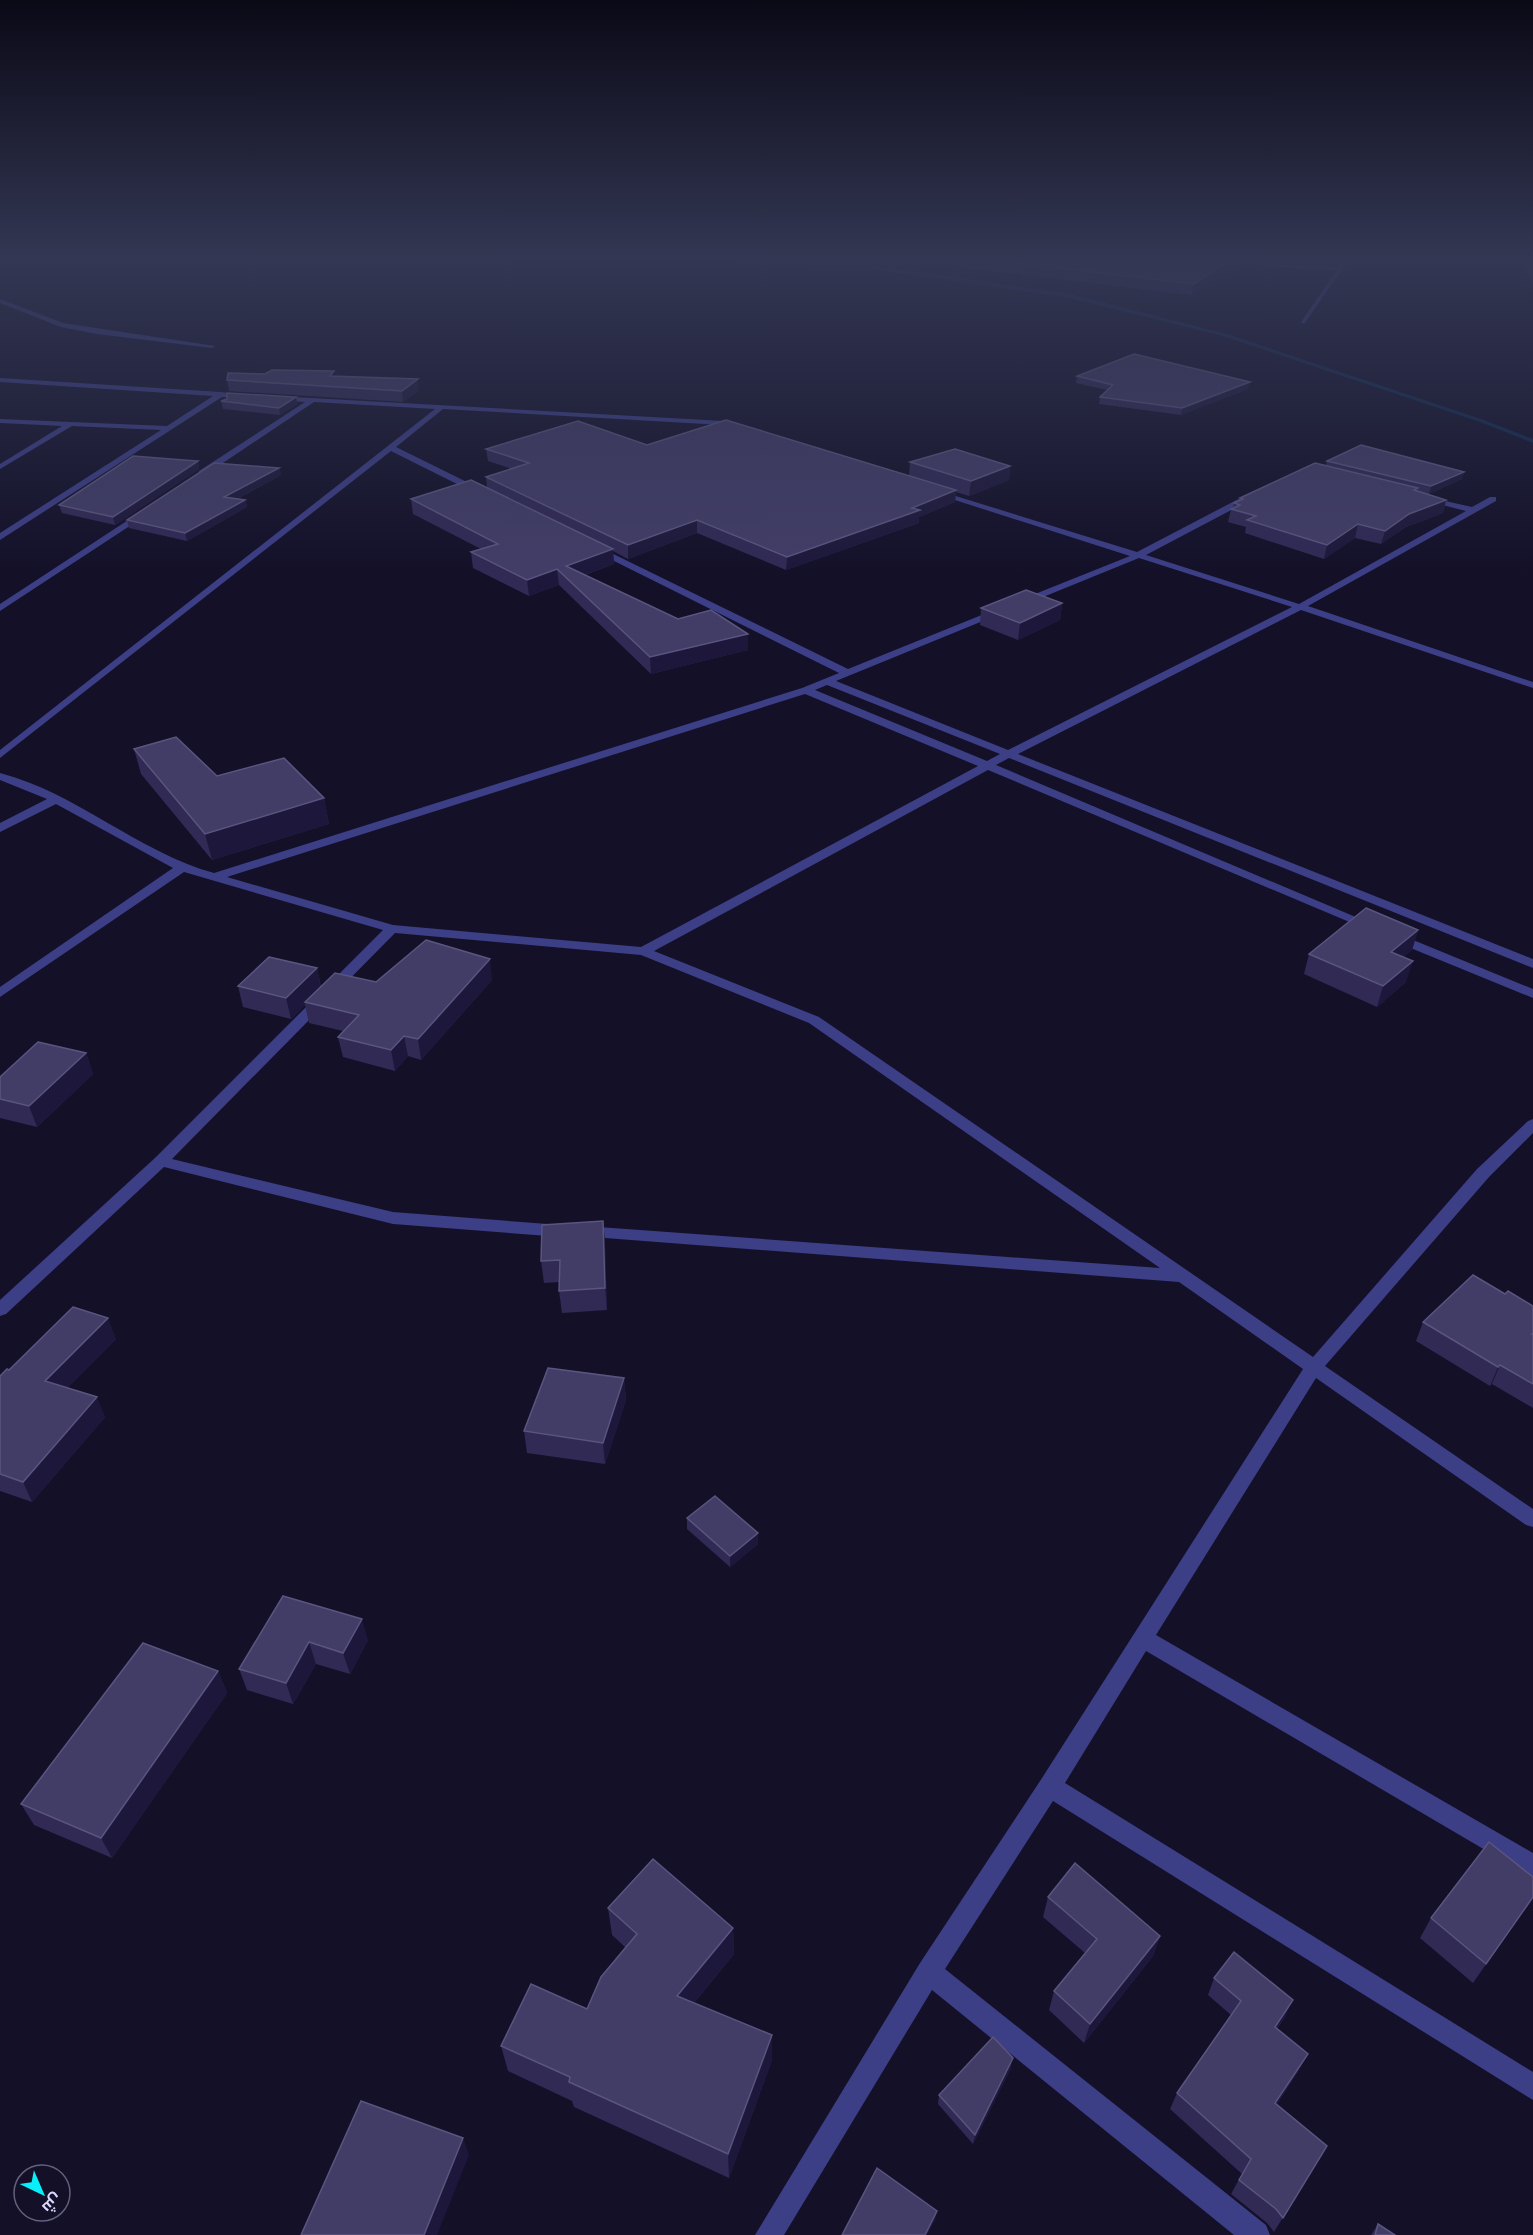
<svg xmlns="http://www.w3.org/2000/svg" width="1533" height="2235" font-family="'Work Sans',Cairo,sans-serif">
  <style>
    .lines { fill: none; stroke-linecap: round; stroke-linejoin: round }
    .stream { fill: #102a4c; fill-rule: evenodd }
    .minor { fill: #3c3e86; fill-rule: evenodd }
    .wall { fill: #302a55 }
    .shaded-wall { fill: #1d183b }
    .building { fill: #423d67; stroke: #5a557f; stroke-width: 1.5 }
  </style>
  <rect width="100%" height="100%" fill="#131028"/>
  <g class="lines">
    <path class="stream" d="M785 261 872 265 1070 294 1227 334 1484 420 1533 439V443L1480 422 1223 336 1070 298 872 269 738 261Z"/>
    <g class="minor">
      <path d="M1205 261 1338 267 1341 263 1346 264 1304 324 1301 322 1336 271Z"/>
      <path d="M0 299 63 323 215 346 212 348 97 334 61 327 0 303Z"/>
      <path d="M0 378 221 392 249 396 245 398 222 397 0 540V533L161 430 72 426 0 469V464L62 426 0 423V419L167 426 213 396 0 382Z"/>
      <path d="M275 396 724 421 743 428 739 430 723 425 443 409 396 447 481 489V493H475L391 451 0 758V750L435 409 314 402 205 475H199V471L305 402 278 400Z"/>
      <path d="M933 489 1137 552 1248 494H1254V498L1146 555 1299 604 1466 511 1423 500V496L1472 507 1490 497H1496V501L1308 606 1533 682V688L1301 610 1018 754 1533 959V968L1009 758 996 765 1377 926 1376 929H1366L988 770 654 951 819 1017 1313 1357 1477 1169 1528 1121 1533 1119V1133L1489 1177 1325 1366 1533 1509V1527L1526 1525 1316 1378 1156 1635 1533 1853V1878L1146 1651 1065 1783 1533 2072V2100L1053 1801 945 1969 1266 2225 1270 2235H1234L932 1990 784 2235H755L920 1963 1042 1778 1303 1369 1179 1282 579 1236 577 1232 579 1228 585 1226 1160 1268 809 1023 641 955 395 933 172 1159 393 1212 561 1225 567 1227 569 1231 567 1235 561 1237 393 1224 164 1167 6 1314 0 1316V1300L156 1157 383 930 184 872 0 997V987L173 868 56 804 0 832V823L47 799 0 780V773C77 793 138 852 214 873L802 688 839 673 594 551 593 549 597 546 848 669 994 610H1000V614L836 681 1008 750 1292 607 1139 558 1026 604H1020V600L1130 556 933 493ZM827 685 1000 754 987 761 815 690ZM805 694 978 766 641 947 393 925 227 877Z"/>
      <path d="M145 509 149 512 148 514 0 611V604Z"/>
      <path d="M1396 933 1533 989V998L1391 940 1389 937 1391 934Z"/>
    </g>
  </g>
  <g class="wall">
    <path d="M957 261H1238L1237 266 1192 295 957 267Z"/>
    <path d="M1521 261H1533V285Z"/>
    <path d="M265 374 335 376 419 390 403 402 229 391 227 380Z"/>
    <path d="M1077 376 1250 382 1248 389 1181 415 1099 404 1100 397 1107 390 1076 383Z"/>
    <path d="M296 397 297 404 280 415 223 409 221 401Z"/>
    <path d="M647 445 909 476 910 462 1010 466 1009 480 969 496 956 492 955 502 919 517V523L786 570 697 533 628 559 613 551 614 564 585 575 678 619 748 634V650L651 674 559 585 529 596 473 568 471 552 481 549 413 514 411 499 487 488 486 477 512 469 488 461 486 449Z"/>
    <path d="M198 461 199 469 115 525 62 513 59 505Z"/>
    <path d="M1327 461 1464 472 1462 479 1429 494 1446 500 1443 513 1406 527 1381 544 1355 538 1324 559 1245 533 1246 527 1228 522 1231 509 1233 507 1234 503 1240 501V498L1326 465Z"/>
    <path d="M279 468 281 475 237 499 245 500 247 507 187 541 129 528 127 520Z"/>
    <path d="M1062 603 1060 620 1018 640 980 625 981 608Z"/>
    <path d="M134 749 217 776 324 798 329 824 212 860 141 774Z"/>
    <path d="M1418 930 1412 950 1403 957 1406 982 1377 1007 1304 974 1309 954Z"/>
    <path d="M317 968 321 987 376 982 492 980 421 1060 408 1056 395 1071 343 1057 338 1037 343 1031 309 1023 305 1005 291 1019 243 1007 238 986Z"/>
    <path d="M86 1053 93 1074 37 1127 0 1118V1077Z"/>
    <path d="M603 1221 605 1242 607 1310 562 1313 559 1291 560 1282 544 1283 541 1261Z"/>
    <path d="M1505 1294 1533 1306V1408L1492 1384 1490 1386 1416 1341 1423 1322Z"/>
    <path d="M116 1339 67 1388 105 1417 32 1502 0 1491V1376L9 1370Z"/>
    <path d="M624 1378 626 1400 605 1464 527 1453 524 1431Z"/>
    <path d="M687 1518 758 1544 730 1567 687 1529Z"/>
    <path d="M283 1596 368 1640 350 1674 316 1664 293 1704 247 1690 239 1669Z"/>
    <path d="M218 1671 227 1693 112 1858 34 1825 21 1804Z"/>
    <path d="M1048 1897 1160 1936 1153 1956 1084 2043 1049 2010 1054 1991 1085 1953 1043 1917Z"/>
    <path d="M1533 1898 1473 1983 1420 1938 1431 1918Z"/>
    <path d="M608 1908 733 1928 734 1954 694 2003 772 2060 729 2178 574 2107 572 2101 508 2071 501 2046 587 2009 626 1948 612 1935Z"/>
    <path d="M1214 1978 1285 2017 1277 2029 1299 2070 1277 2104 1327 2146 1274 2232 1267 2223 1231 2194 1242 2174 1170 2109 1177 2093 1231 2015 1208 1995Z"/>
    <path d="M1011 2068 973 2144 938 2104 939 2095Z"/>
    <path d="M1378 2224 1395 2235H1371Z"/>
  </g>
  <g class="shaded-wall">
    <path d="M1229 261H1238L1237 266 1192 295 1194 284Z"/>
    <path d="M418 379 419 390 403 402 402 391Z"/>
    <path d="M1250 382 1248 389 1181 415 1182 408Z"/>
    <path d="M296 397 297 404 280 415 279 408Z"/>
    <path d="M198 461 199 469 115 525 113 517Z"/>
    <path d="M1010 466 1009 480 969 496 971 481Z"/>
    <path d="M279 468 281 475 225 505 224 497Z"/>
    <path d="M1464 472 1462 479 1429 494 1431 486Z"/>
    <path d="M956 490 955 502 919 517V523L786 570 787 557Z"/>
    <path d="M245 500 247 507 187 541 185 533Z"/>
    <path d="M1446 500 1443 513 1406 527 1381 544 1385 531 1409 514Z"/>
    <path d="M697 520V533L628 559V545Z"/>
    <path d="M1358 524 1355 538 1324 559 1327 545Z"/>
    <path d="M613 549 614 564 570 580 566 566Z"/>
    <path d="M557 569 559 585 529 596 527 580Z"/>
    <path d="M1062 603 1060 620 1018 640 1020 623Z"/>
    <path d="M748 634V650L651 674 650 657Z"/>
    <path d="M324 798 329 824 212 860 205 834Z"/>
    <path d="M1418 930 1412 950 1385 973 1391 952Z"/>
    <path d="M490 959 492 980 421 1060 418 1039Z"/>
    <path d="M1413 961 1406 982 1377 1007 1383 986Z"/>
    <path d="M317 968 321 989 305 1002V1005L291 1019 286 998Z"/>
    <path d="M404 1036 408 1056 395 1071 391 1050Z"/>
    <path d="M86 1053 93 1074 37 1127 29 1106Z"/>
    <path d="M603 1221 605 1242 607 1310 605 1288Z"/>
    <path d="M108 1318 116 1339 54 1401 45 1381Z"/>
    <path d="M1500 1365 1492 1384 1490 1386 1498 1367Z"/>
    <path d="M624 1378 626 1400 605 1464 603 1443Z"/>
    <path d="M97 1397 105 1417 32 1502 23 1482Z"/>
    <path d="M758 1533V1544L730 1567V1556Z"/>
    <path d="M362 1619 368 1640 350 1674 343 1653Z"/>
    <path d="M309 1642 316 1664 293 1704 286 1683Z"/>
    <path d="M218 1671 227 1693 112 1858 101 1838Z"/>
    <path d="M1533 1897V1898L1473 1983 1486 1964Z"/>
    <path d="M733 1928 734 1954 679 2021 677 1996Z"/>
    <path d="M1160 1936 1153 1956 1084 2043 1090 2024Z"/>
    <path d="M1293 2000 1285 2017 1267 2043 1275 2027Z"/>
    <path d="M772 2035V2060L729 2178 728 2154Z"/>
    <path d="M1308 2054 1299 2070 1267 2119 1275 2103Z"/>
    <path d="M1013 2058 1011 2068 973 2144 975 2135Z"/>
    <path d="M463 2138 469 2155 437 2235H424Z"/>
    <path d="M937 2211 935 2220 927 2235H925Z"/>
  </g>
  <g class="building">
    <path d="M999 261H1229L1194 284Z"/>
    <path d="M1134 354 1250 382 1182 408 1100 397 1113 385 1077 376Z"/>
    <path d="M272 370 334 371 330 376 418 379 402 391 227 380 228 373 265 374Z"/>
    <path d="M227 393 296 397 279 408 221 401 227 399Z"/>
    <path d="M726 420 956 490 912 508 920 510 787 557 697 520 628 545 486 477 529 463 486 449 578 421 647 445Z"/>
    <path d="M1361 445 1464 472 1431 486 1327 461Z"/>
    <path d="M955 449 1010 466 971 481 910 462Z"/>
    <path d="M133 456 198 461 113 517 59 505Z"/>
    <path d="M214 463 279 468 224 497 245 500 185 533 127 520Z"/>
    <path d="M1315 463 1418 488 1414 490 1446 500 1409 514 1385 531 1358 524 1327 545 1247 520 1256 516 1231 509 1240 505 1234 503 1243 499 1240 498Z"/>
    <path d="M471 480 613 549 566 566 678 619 711 610 748 634 650 657 557 569 527 580 471 552 498 544 411 499Z"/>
    <path d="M1026 590 1062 603 1020 623 981 608Z"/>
    <path d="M176 737 217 776 284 758 324 798 205 834 134 749Z"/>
    <path d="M1366 908 1418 930 1391 952 1413 961 1383 986 1309 954Z"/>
    <path d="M426 940 490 959 418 1039 404 1036 391 1050 338 1037 359 1015 305 1002 335 973 376 982Z"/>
    <path d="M269 957 317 968 286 998 238 986Z"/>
    <path d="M38 1042 86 1053 29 1106 0 1099V1077Z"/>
    <path d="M603 1221 605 1288 559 1291 560 1260 541 1261 542 1225Z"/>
    <path d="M1473 1275 1505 1294 1508 1291 1533 1306V1333L1532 1334H1533V1384L1500 1365 1498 1367 1423 1322Z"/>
    <path d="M73 1307 108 1318 45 1381 97 1397 23 1482 0 1474V1376L7 1369 9 1370Z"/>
    <path d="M548 1368 624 1378 603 1443 524 1431Z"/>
    <path d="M715 1496 758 1533 730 1556 687 1518Z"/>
    <path d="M283 1596 362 1619 343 1653 309 1642 286 1683 239 1669Z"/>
    <path d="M143 1643 218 1671 101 1838 21 1804Z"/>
    <path d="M1489 1842 1533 1877V1897L1486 1964 1431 1918Z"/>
    <path d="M653 1859 733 1928 677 1996 772 2035 728 2154 569 2082 570 2077 501 2046 531 1984 587 2009 601 1977 637 1934 608 1908Z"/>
    <path d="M1075 1863 1160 1936 1090 2024 1054 1991 1097 1939 1048 1897Z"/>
    <path d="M1234 1952 1293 2000 1275 2027 1308 2054 1275 2103 1327 2146 1283 2218 1276 2209 1239 2180 1251 2159 1177 2093 1241 2001 1214 1978Z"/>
    <path d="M993 2037 1013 2058 975 2135 939 2095Z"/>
    <path d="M361 2101 463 2138 424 2235H301Z"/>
    <path d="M877 2168 937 2211 925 2235H842Z"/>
    <path d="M1378 2224 1395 2235H1375Z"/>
  </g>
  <linearGradient id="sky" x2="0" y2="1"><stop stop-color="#0a0916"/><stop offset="0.45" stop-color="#333753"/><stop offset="1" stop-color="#333753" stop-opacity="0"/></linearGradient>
  <rect width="1533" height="574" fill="url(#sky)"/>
  <g transform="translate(42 2193) rotate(136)"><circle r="28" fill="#131028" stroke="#63607e" stroke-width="1.5"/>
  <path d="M0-4.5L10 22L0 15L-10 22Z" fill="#08effa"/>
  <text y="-9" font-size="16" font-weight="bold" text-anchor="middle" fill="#dad8fe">ش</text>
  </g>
</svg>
